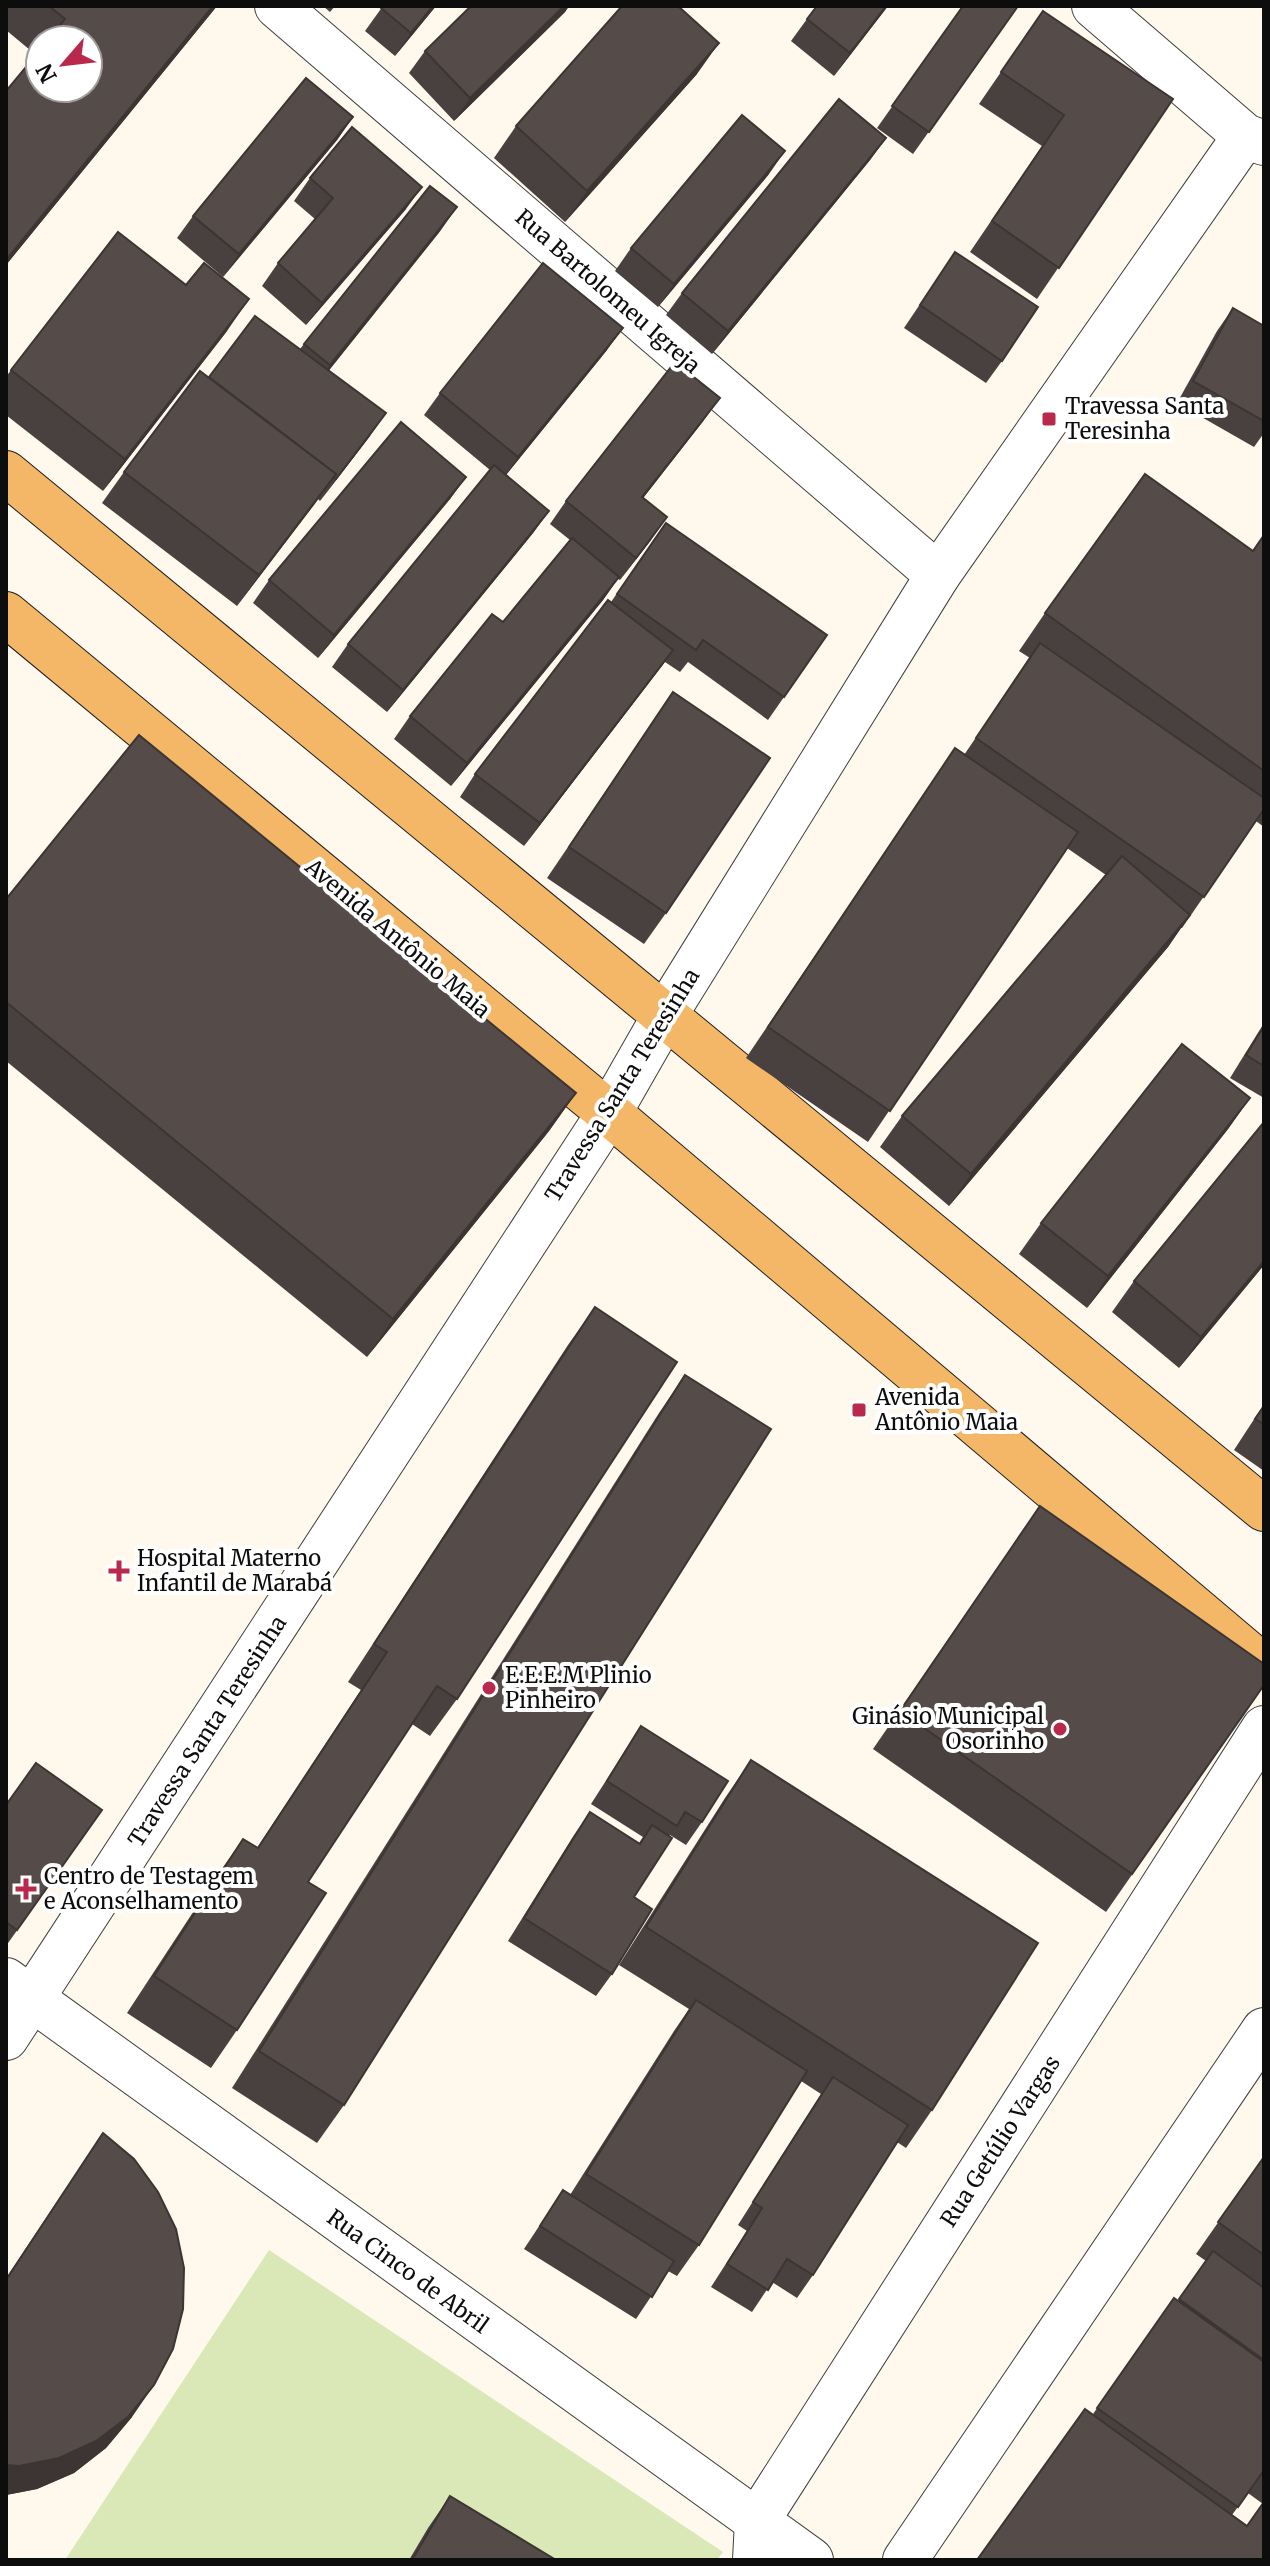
<svg xmlns="http://www.w3.org/2000/svg" width="1270" height="2566" font-family="Merriweather,serif">
  <style>
    .green { fill: #dae8b8 }
    .lines { fill: none; stroke-linecap: round; stroke-linejoin: round }
    .minor-casing { stroke: #404040; stroke-width: 46 }
    .major-casing { stroke: #1e1e1e; stroke-width: 46 }
    .minor { stroke: #fff; stroke-width: 44 }
    .major { stroke: #f4b767; stroke-width: 44 }
    .wall { fill: #49413f; fill-rule: evenodd }
    .shaded-wall { fill: #3c3533 }
    .building { fill: #554c49; stroke: #3c3533; stroke-width: 2 }
    .poi-dot { fill: #b9294b; stroke: #fff; stroke-width: 3 }
    .labels { text-anchor: middle; stroke-width: 8; stroke-linejoin: round; paint-order: stroke }
    .street-label { font-size: 22px; fill: #0d0d0d; stroke: #fff }
    .poi-label { font-size: 22px; fill: #0d0d0d; stroke: #fff; text-anchor: start }
  </style>
  <rect width="100%" height="100%" fill="#fef8ed"/>
  <path class="green" d="M269 2250 723 2552 717 2560H65Z"/>
  <g class="lines">
    <g class="minor-casing">
      <g id="minor">
        <path d="M277 6 938 575"/>
        <path d="M1094 6 1245 136 1264 143"/>
        <path d="M6 1980 811 2560"/>
        <path d="M6 2038 609 1113 665 1015 938 575 1245 136"/>
        <path d="M755 2560 757 2521 1264 1728"/>
        <path d="M905 2560 1264 2030"/>
      </g>
    </g>
    <g class="major-casing">
      <g id="major">
        <path d="M6 473 1264 1509"/>
        <path d="M6 614 609 1113 1264 1667"/>
      </g>
    </g>
    <use href="#minor" class="minor"/>
    <use href="#major" class="major"/>
  </g>
  <g class="wall">
    <path d="M6 6H217L6 265 36 55 6 30ZM40 40H88L40 88Z"/>
    <path d="M323 6H335L330 12Z"/>
    <path d="M383 6H436L395 56 365 31Z"/>
    <path d="M471 6H569L565 12 454 121 409 73 425 51Z"/>
    <path d="M888 6 834 76 791 41 807 19Z"/>
    <path d="M963 6H1018L913 154 877 128Z"/>
    <path d="M1043 11 1173 99 1037 299 970 252 1042 146 979 104Z"/>
    <path d="M697 74 565 222 494 158 516 126Z"/>
    <path d="M353 117 337 140 223 277 177 238 193 216Z"/>
    <path d="M886 138 870 160 712 354 666 315 682 293Z"/>
    <path d="M769 174 658 307 615 271 631 248Z"/>
    <path d="M310 178 406 209 306 325 262 286 278 263 315 219 294 201Z"/>
    <path d="M441 230 329 370 370 436 320 501 318 499 237 606 102 503 124 472 209 377 300 349 304 344Z"/>
    <path d="M955 252 1002 361 986 383 904 328Z"/>
    <path d="M1233 308 1264 326V433L1254 447 1177 403 1217 331Z"/>
    <path d="M227 331 103 491 6 415V377L11 370Z"/>
    <path d="M607 350 506 475 549 511 533 533 387 712 332 667 348 644 490 470 424 415 440 393Z"/>
    <path d="M704 420 643 498 651 540 620 580 618 579 603 600 451 786 394 739 410 716 503 622 570 540 550 524 566 501Z"/>
    <path d="M466 477 450 499 318 658 253 603 269 580Z"/>
    <path d="M666 523 827 635 768 720 688 662 680 672 665 662 524 846 460 797 475 774 611 602Z"/>
    <path d="M1264 535V827L1256 821 1182 928H1181L1168 947 949 1206 880 1147 902 1116 1106 875 1067 848 868 1142 746 1058 955 748 964 755 1030 658 1019 651 1045 613 1253 551Z"/>
    <path d="M673 692 666 913 644 944 547 878Z"/>
    <path d="M6 899 576 1093 549 1131 367 1357 6 1061Z"/>
    <path d="M1264 1023V1098L1230 1078Z"/>
    <path d="M1250 1098 1228 1129 1087 1308 1019 1254 1041 1223Z"/>
    <path d="M1264 1265 1179 1368 1112 1312 1134 1281Z"/>
    <path d="M595 1307 457 1699 430 1736 412 1724 308 1882 237 2030 211 2068 127 2013 216 1877 243 1839 257 1848 361 1690 348 1682 568 1345Z"/>
    <path d="M685 1375 344 2105 317 2143 232 2088 659 1413Z"/>
    <path d="M1264 1404V1471L1234 1450Z"/>
    <path d="M1040 1506 1264 1685 1106 1912 873 1749Z"/>
    <path d="M641 1726 702 1822 686 1845 670 1835 669 1837 634 1897 612 1974 596 1996 508 1941 574 1835 590 1812 639 1843 643 1837 591 1804Z"/>
    <path d="M751 1760 932 2110 906 2148 897 2142 813 2275 797 2298 772 2282 752 2312 711 2287 747 2231 738 2225 821 2094 801 2081 699 2245 677 2276 668 2271 636 2319 524 2249 563 2190 570 2195 674 2031 689 2009 619 1965 725 1798Z"/>
    <path d="M6 1805 102 1810 6 1946Z"/>
    <path d="M103 2133 132 2417 106 2448 74 2473 37 2489 6 2495V2278Z"/>
    <path d="M1264 2157V2560L1093 2414 1174 2298 1178 2301 1206 2261 1196 2254ZM1248 2493 1263 2504 1247 2526 1232 2515Z"/>
    <path d="M450 2496 556 2560H409L428 2528Z"/>
  </g>
  <g class="shaded-wall">
    <path d="M213 6H217L6 265V260Z"/>
    <path d="M433 6H436L395 56 411 33Z"/>
    <path d="M564 6H569L565 12 454 121 470 98Z"/>
    <path d="M886 6H888L834 76 850 53Z"/>
    <path d="M719 43 697 74 565 222 587 191Z"/>
    <path d="M353 117 337 140 223 277 239 254Z"/>
    <path d="M886 138 870 160 712 354 728 331Z"/>
    <path d="M785 151 769 174 658 307 674 284Z"/>
    <path d="M422 187 406 209 306 325 322 303Z"/>
    <path d="M457 207 441 230 315 388 330 365Z"/>
    <path d="M249 299 227 331 103 491 125 459Z"/>
    <path d="M623 328 607 350 502 480 518 457Z"/>
    <path d="M720 398 704 420 626 520 642 497Z"/>
    <path d="M386 413 370 436 320 501 336 479Z"/>
    <path d="M336 474 314 505 237 606 259 575Z"/>
    <path d="M466 477 450 499 318 658 334 635Z"/>
    <path d="M549 511 533 533 387 712 403 690Z"/>
    <path d="M667 517 651 540 620 580 636 558Z"/>
    <path d="M619 577 603 600 451 786 467 763Z"/>
    <path d="M673 650 657 672 524 846 540 823Z"/>
    <path d="M1190 915 1168 947 949 1206 971 1174Z"/>
    <path d="M576 1093 549 1131 367 1357 393 1319Z"/>
    <path d="M1250 1098 1228 1129 1087 1308 1108 1276Z"/>
    <path d="M1264 1261V1265L1179 1368 1201 1337Z"/>
    <path d="M154 2385 132 2417 106 2448 74 2473 37 2489 6 2495V2465Z"/>
  </g>
  <g class="building">
    <path d="M49 6H213L6 260V91L40 50V88H88V40H48L65 19Z"/>
    <path d="M383 6H433L411 33 381 8Z"/>
    <path d="M471 6H564L470 98 425 51Z"/>
    <path d="M622 6H678L719 43 587 191 516 126Z"/>
    <path d="M817 6H886L850 53 807 19Z"/>
    <path d="M963 6H1018L929 132 892 106Z"/>
    <path d="M1043 11 1173 99 1059 268 992 221 1064 115 1001 72Z"/>
    <path d="M306 78 353 117 239 254 193 216Z"/>
    <path d="M839 99 886 138 728 331 682 293Z"/>
    <path d="M742 115 785 151 674 284 631 248Z"/>
    <path d="M352 127 422 187 322 303 278 263 333 198 310 178Z"/>
    <path d="M430 186 457 207 330 365 304 344Z"/>
    <path d="M118 232 186 285 204 263 249 299 125 459 11 370Z"/>
    <path d="M955 252 1038 307 1002 361 920 305Z"/>
    <path d="M543 263 623 328 518 457 440 393Z"/>
    <path d="M1233 308 1264 326V421L1193 381Z"/>
    <path d="M255 316 386 413 336 479 333 477 336 474 209 377Z"/>
    <path d="M675 362 720 398 642 497 667 517 636 558 566 501Z"/>
    <path d="M200 371 336 474 259 575 124 472Z"/>
    <path d="M401 422 466 477 334 635 269 580Z"/>
    <path d="M494 465 549 511 403 690 348 644Z"/>
    <path d="M1145 474 1253 551 1264 535V771L1045 613Z"/>
    <path d="M666 523 827 635 784 697 703 640 696 650 617 594Z"/>
    <path d="M572 538 619 577 467 763 410 716 492 614 503 622Z"/>
    <path d="M608 600 673 650 540 823 475 774Z"/>
    <path d="M1040 643 1264 798V809L1204 897 976 738Z"/>
    <path d="M673 692 770 758 666 913 569 847Z"/>
    <path d="M139 735 576 1093 393 1319 6 1002V899Z"/>
    <path d="M955 748 1078 832 890 1111 768 1027Z"/>
    <path d="M1122 856 1190 915 971 1174 902 1116Z"/>
    <path d="M1264 1026V1066L1246 1055Z"/>
    <path d="M1182 1044 1250 1098 1108 1276 1041 1223Z"/>
    <path d="M1264 1122V1261L1201 1337 1134 1281Z"/>
    <path d="M595 1307 677 1362 457 1699 437 1686 308 1882 326 1893 237 2030 154 1976 243 1839 258 1848 387 1652 374 1644Z"/>
    <path d="M685 1375 771 1429 344 2105 259 2051Z"/>
    <path d="M1264 1406V1424L1255 1419Z"/>
    <path d="M1040 1506 1264 1664V1685L1132 1874 900 1711Z"/>
    <path d="M641 1726 728 1781 702 1822 685 1812 677 1826 607 1781Z"/>
    <path d="M751 1760 1038 1943 932 2110 646 1927Z"/>
    <path d="M36 1763 102 1810 17 1930 6 1922V1805Z"/>
    <path d="M590 1812 640 1844 652 1825 672 1838 634 1897 652 1909 612 1974 524 1918Z"/>
    <path d="M696 2000 807 2071 699 2245 586 2174Z"/>
    <path d="M833 2077 908 2125 813 2275 787 2259 768 2290 727 2264 762 2208 753 2202Z"/>
    <path d="M103 2133 134 2159 158 2192 176 2229 184 2268 183 2309 173 2349 154 2385 128 2417 96 2441 59 2458 19 2466 6 2465V2280Z"/>
    <path d="M1264 2157V2255L1218 2222Z"/>
    <path d="M563 2190 674 2261 652 2297 540 2226Z"/>
    <path d="M1213 2251 1264 2288V2360L1179 2299Z"/>
    <path d="M1174 2298 1264 2362V2470L1238 2507 1097 2408Z"/>
    <path d="M1085 2409 1247 2526 1264 2502V2560H977Z"/>
    <path d="M450 2496 556 2560H412Z"/>
  </g>
  <g class="poi-dot">
    <rect x="1041" y="411" width="16" height="16" rx="4"/>
    <rect x="851" y="1402" width="16" height="16" rx="4"/>
    <path d="M115 1559h8v8h8v8h-8v8h-8v-8h-8v-8h8z"/>
    <circle cx="489" cy="1688" r="8"/>
    <circle cx="1060" cy="1729" r="8"/>
    <path d="M22 1877h8v8h8v8h-8v8h-8v-8h-8v-8h8z"/>
  </g>
  <g class="labels">
    <g class="street-label">
      <text transform="translate(608 291) rotate(41)" y="8">Rua Bartolomeu Igreja</text>
      <text transform="translate(398 938) rotate(40)" y="8">Avenida Antônio Maia</text>
      <text transform="translate(622 1085) rotate(-58)" y="8">Travessa Santa Teresinha</text>
      <text transform="translate(207 1731) rotate(-57)" y="8">Travessa Santa Teresinha</text>
      <text transform="translate(1000 2141) rotate(-57)" y="8">Rua Getúlio Vargas</text>
      <text transform="translate(408 2271) rotate(36)" y="8">Rua Cinco de Abril</text>
    </g>
    <g class="poi-label">
      <text x="1065" y="414">Travessa Santa<tspan x="1065" dy="25">Teresinha</tspan></text>
      <text x="875" y="1405">Avenida<tspan x="875" dy="25">Antônio Maia</tspan></text>
      <text x="137" y="1566">Hospital Materno<tspan x="137" dy="25">Infantil de Marabá</tspan></text>
      <text x="505" y="1683">E.E.E.M Plinio<tspan x="505" dy="25">Pinheiro</tspan></text>
      <text x="1044" y="1724" text-anchor="end">Ginásio Municipal<tspan x="1044" dy="25">Osorinho</tspan></text>
      <text x="44" y="1884">Centro de Testagem<tspan x="44" dy="25">e Aconselhamento</tspan></text>
    </g>
  </g>
  <rect width="1270" height="2566" fill="none" stroke="#0d0d0d" stroke-width="16"/>
  <g transform="translate(64 64) rotate(242)"><circle r="38" fill="#ffffff" stroke="#9e9e9e" stroke-width="2"/>
  <path d="M0-6L14 30L0 20L-14 30Z" fill="#b9294b"/>
  <text y="-12" font-size="22" font-weight="bold" text-anchor="middle" fill="#0d0d0d">N</text>
  </g>
</svg>
